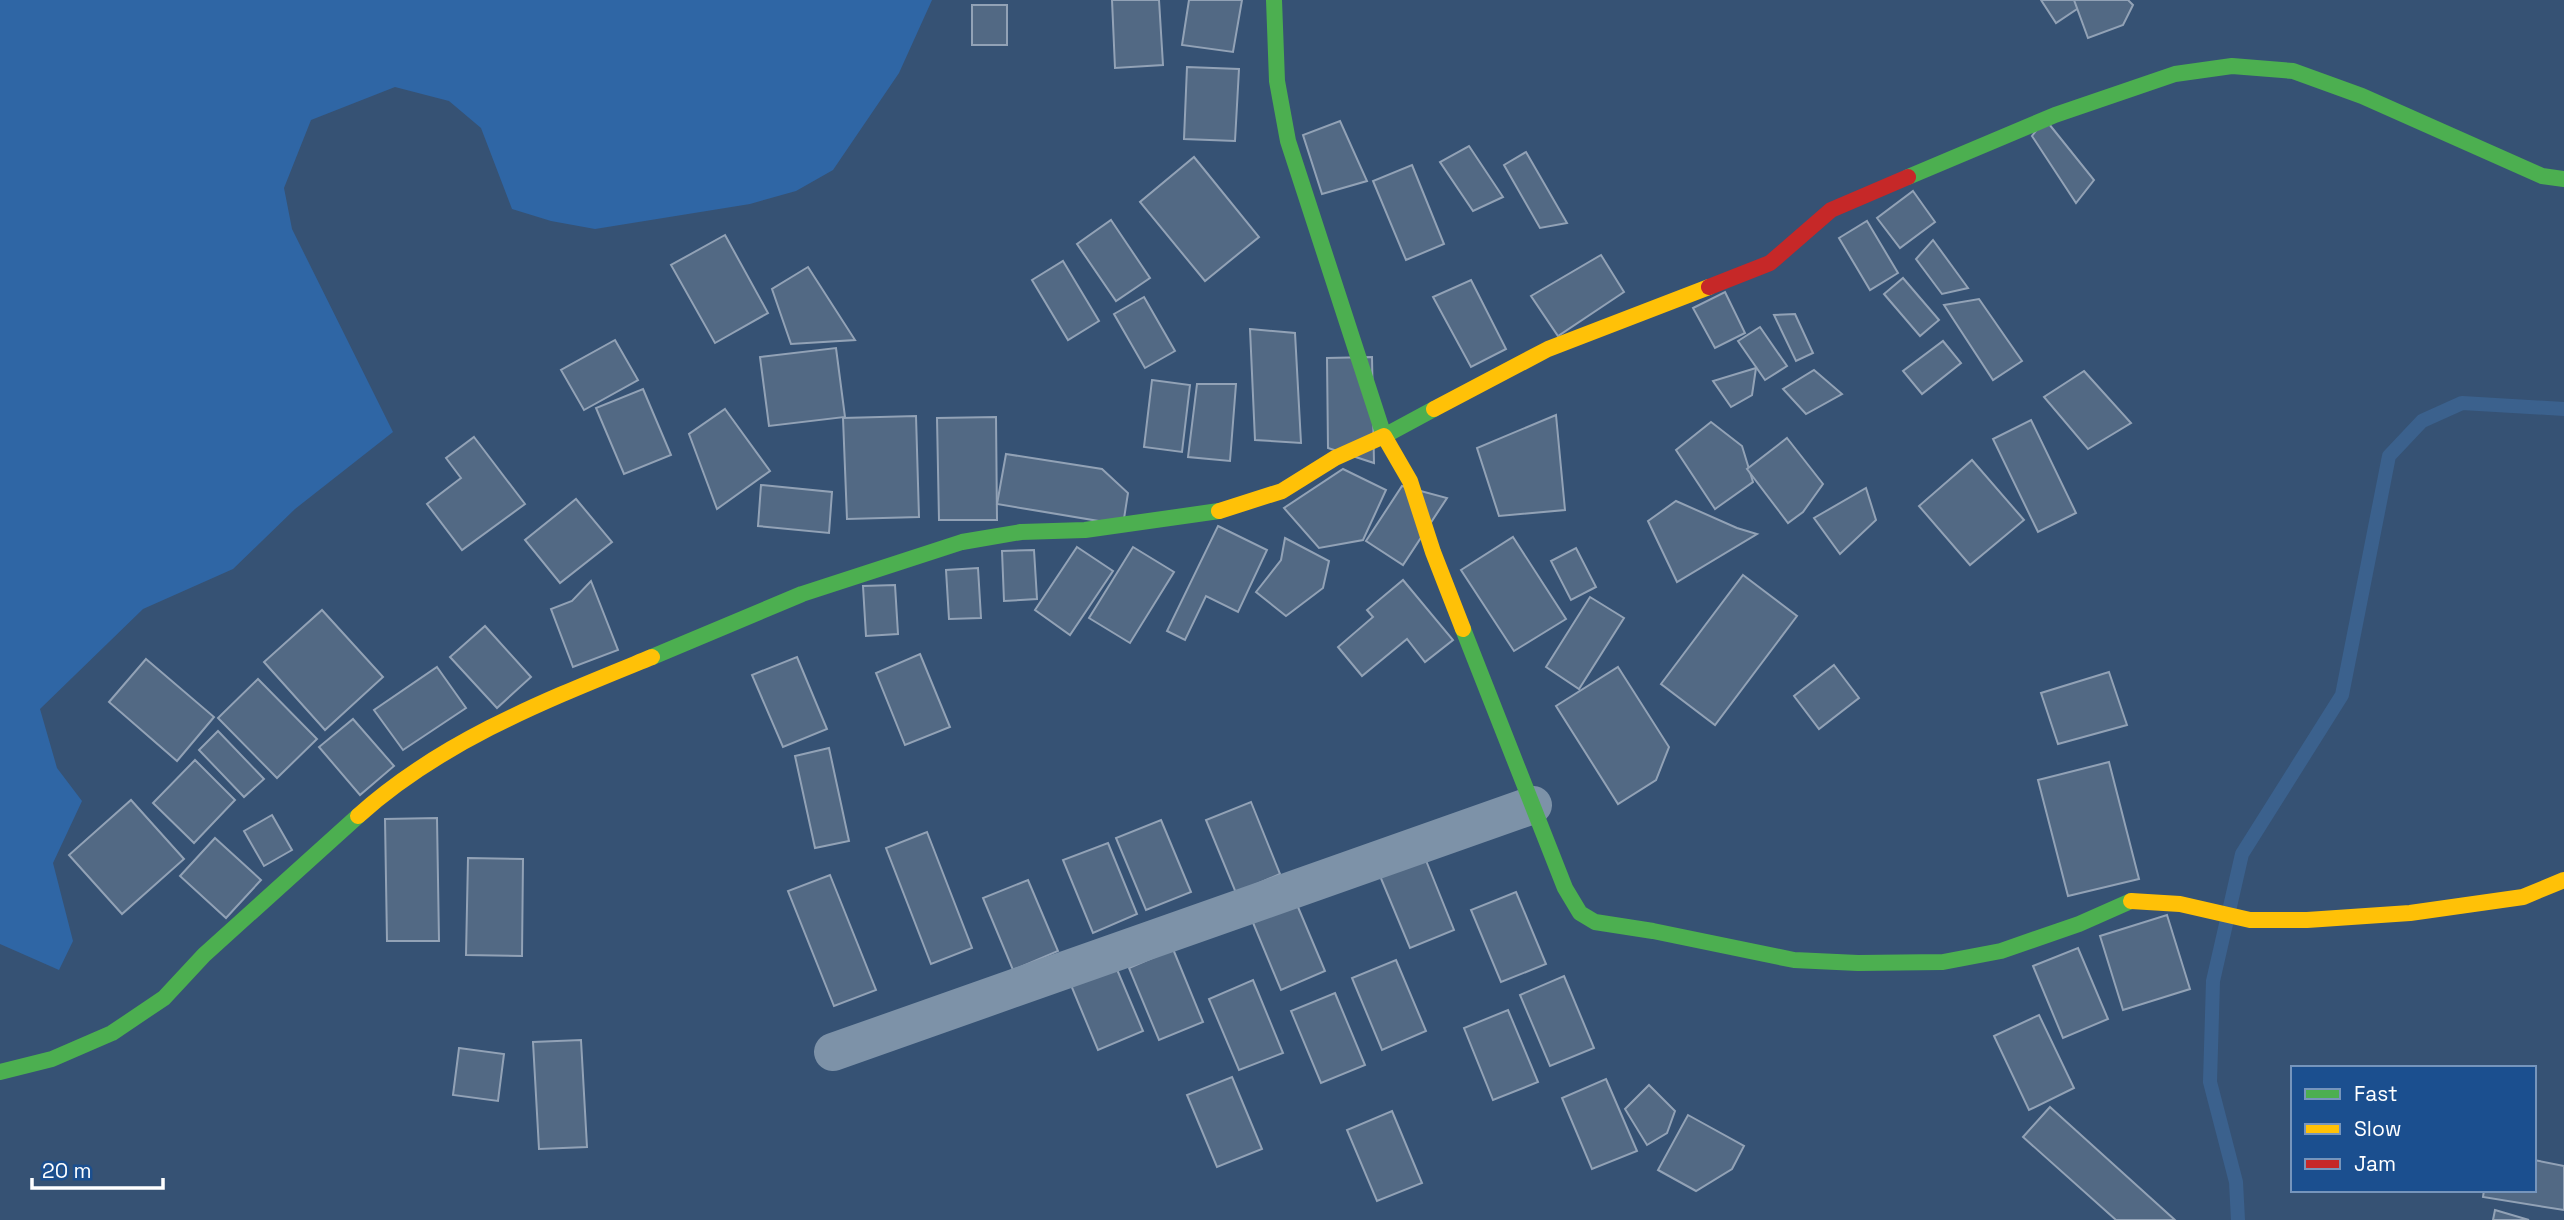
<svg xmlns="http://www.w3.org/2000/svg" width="2564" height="1220" font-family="'Space Grotesk',sans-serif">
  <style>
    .green { fill: #2f66a5 }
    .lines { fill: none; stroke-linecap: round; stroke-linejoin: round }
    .stream { stroke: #3b618d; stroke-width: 14 }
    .building { fill: #526984; stroke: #92a2b6; stroke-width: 2 }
    .street { stroke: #7d92a8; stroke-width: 38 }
    .fast { stroke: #4caf50; stroke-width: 16 }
    .slow { stroke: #ffc107; stroke-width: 16 }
    .jam { stroke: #c62828; stroke-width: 16 }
  </style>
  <rect width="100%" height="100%" fill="#365274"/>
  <path class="green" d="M0 0H932L899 73 833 170 796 191 750 204 595 229 551 221 512 209 481 128 449 101 395 87 311 120 284 188 292 229 393 432 295 509 233 569 143 609 40 709 57 768 82 801 53 863 73 941 59 970 0 944Z"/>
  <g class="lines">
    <path class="stream" d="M2238 1220 2236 1182 2210 1082 2213 981 2242 854 2342 695 2389 456 2422 421 2462 403 2564 409"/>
  </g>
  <g class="building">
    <path d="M1112 0H1159L1163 65 1115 68Z"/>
    <path d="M1189 0H1242L1233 52 1182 45Z"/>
    <path d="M2041 0H2075L2080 7 2056 23Z"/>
    <path d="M2074 0H2128L2133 5 2123 25 2088 38Z"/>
    <rect x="972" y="5" width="35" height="40"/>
    <path d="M1187 67 1239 69 1235 141 1184 139Z"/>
    <path d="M2045 119 2094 180 2076 203 2032 136Z"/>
    <path d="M1340 121 1367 181 1322 194 1303 135Z"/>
    <path d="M1469 146 1503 197 1473 211 1440 162Z"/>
    <path d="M1526 152 1567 223 1540 228 1504 165Z"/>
    <path d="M1194 157 1259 237 1205 281 1140 202Z"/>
    <path d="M1412 165 1444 244 1406 260 1373 181Z"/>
    <path d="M1913 191 1935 222 1900 248 1877 218Z"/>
    <path d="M1111 220 1150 278 1116 301 1077 244Z"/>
    <path d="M1867 221 1898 273 1870 290 1839 238Z"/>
    <path d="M725 235 768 313 715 343 671 265Z"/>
    <path d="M1933 240 1968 288 1942 294 1916 259Z"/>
    <path d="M1601 255 1624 292 1558 336 1531 296Z"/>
    <path d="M1063 261 1099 321 1068 340 1032 280Z"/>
    <path d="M808 267 855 340 791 344 772 289Z"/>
    <path d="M1903 278 1939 320 1920 336 1884 294Z"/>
    <path d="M1471 280 1506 349 1471 367 1433 297Z"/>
    <path d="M1725 292 1745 333 1715 348 1693 308Z"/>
    <path d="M1144 297 1175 351 1145 368 1114 314Z"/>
    <path d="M1979 299 2022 361 1993 380 1944 305Z"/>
    <path d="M1795 314 1813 353 1796 361 1774 315Z"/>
    <path d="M1760 327 1787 366 1765 380 1738 341Z"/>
    <path d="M1250 329 1295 333 1301 443 1255 440Z"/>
    <path d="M615 340 638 380 584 410 561 370Z"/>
    <path d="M1943 341 1961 363 1922 394 1903 371Z"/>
    <path d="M836 348 845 417 769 426 760 357Z"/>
    <path d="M1372 357 1374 463 1328 448 1327 358Z"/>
    <path d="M1756 368 1752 395 1731 407 1713 381Z"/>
    <path d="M1814 370 1842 394 1806 414 1783 389Z"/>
    <path d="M2084 371 2131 423 2088 449 2044 397Z"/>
    <path d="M1152 380 1190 385 1182 452 1144 447Z"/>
    <path d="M1197 384H1236L1230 461 1188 457Z"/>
    <path d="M643 389 671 455 624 474 596 408Z"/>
    <path d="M725 409 770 471 717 509 689 434Z"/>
    <path d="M1556 415 1565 510 1499 516 1477 448Z"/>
    <path d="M916 416 919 517 847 519 843 418Z"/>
    <path d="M996 417 997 520H939L937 418Z"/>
    <path d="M2031 420 2076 513 2038 532 1993 439Z"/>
    <path d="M1711 422 1742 446 1753 482 1715 509 1676 450Z"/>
    <path d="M474 437 525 504 462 550 427 504 461 478 446 458Z"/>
    <path d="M1787 438 1823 484 1803 512 1788 523 1747 469Z"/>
    <path d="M1006 454 1102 469 1128 493 1123 525 997 504Z"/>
    <path d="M1972 460 2024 520 1970 565 1919 506Z"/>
    <path d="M1343 469 1386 490 1363 540 1319 548 1284 508Z"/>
    <path d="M761 485 832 492 829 533 758 526Z"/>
    <path d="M1402 486 1447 498 1403 565 1366 541Z"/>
    <path d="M1866 488 1876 520 1840 554 1814 518Z"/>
    <path d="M576 499 612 542 560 583 525 540Z"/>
    <path d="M1676 501 1737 528 1757 534 1677 582 1648 521Z"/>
    <path d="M1218 526 1267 550 1238 612 1206 596 1185 640 1167 631Z"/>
    <path d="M1513 537 1566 619 1514 651 1461 570Z"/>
    <path d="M1285 538 1329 561 1323 588 1286 616 1256 592 1281 560Z"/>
    <path d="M1077 547 1113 571 1070 635 1035 610Z"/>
    <path d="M1133 547 1174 572 1130 643 1089 618Z"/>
    <path d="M1576 548 1596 587 1571 600 1551 561Z"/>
    <path d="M1034 550 1037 599 1004 601 1002 551Z"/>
    <path d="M978 568 981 618 949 619 946 570Z"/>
    <path d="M1743 575 1797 616 1715 725 1661 684Z"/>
    <path d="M1403 580 1453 640 1425 662 1407 639 1362 676 1338 647 1373 617 1367 610Z"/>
    <path d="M591 581 618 650 573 667 551 609 572 601Z"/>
    <path d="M895 585 898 634 866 636 863 586Z"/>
    <path d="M1590 597 1624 618 1579 689 1546 667Z"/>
    <path d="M322 610 383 677 325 730 264 662Z"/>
    <path d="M485 626 531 677 497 708 450 657Z"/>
    <path d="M920 654 950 727 905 745 876 673Z"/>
    <path d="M797 657 827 729 783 747 752 675Z"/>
    <path d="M146 659 214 717 177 761 109 702Z"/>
    <path d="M1834 665 1859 698 1819 729 1794 696Z"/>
    <path d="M437 667 466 708 403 750 374 710Z"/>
    <path d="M1618 667 1669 747 1656 780 1618 804 1556 706Z"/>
    <path d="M2109 672 2127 725 2058 744 2041 693Z"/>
    <path d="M258 679 317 739 277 778 218 718Z"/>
    <path d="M353 719 394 766 360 795 319 747Z"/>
    <path d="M218 731 264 779 244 797 199 750Z"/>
    <path d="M829 748 849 841 815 848 795 756Z"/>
    <path d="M195 760 235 800 194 843 153 803Z"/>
    <path d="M2109 762 2139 879 2068 896 2038 780Z"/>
    <path d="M131 800 184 859 122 914 69 855Z"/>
    <path d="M1251 802 1280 874 1236 893 1206 820Z"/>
    <path d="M272 815 292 850 264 866 244 831Z"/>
    <path d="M437 818 439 941H387L385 819Z"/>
    <path d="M1161 820 1191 892 1146 910 1116 838Z"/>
    <path d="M927 832 972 948 931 964 886 848Z"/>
    <path d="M215 838 261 880 226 918 180 876Z"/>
    <path d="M1108 843 1137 914 1093 933 1063 860Z"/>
    <path d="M468 858 523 859 522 956 466 955Z"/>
    <path d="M1425 858 1454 930 1410 948 1380 876Z"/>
    <path d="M830 875 876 990 834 1006 788 891Z"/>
    <path d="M1028 880 1058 951 1013 970 983 898Z"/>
    <path d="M1516 892 1546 964 1501 982 1471 910Z"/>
    <path d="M1295 900 1325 971 1281 990 1251 918Z"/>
    <path d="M2167 915 2190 989 2123 1010 2100 936Z"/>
    <path d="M2078 948 2108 1019 2063 1038 2033 966Z"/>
    <path d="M1173 949 1203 1022 1159 1040 1129 968Z"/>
    <path d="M1113 960 1143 1031 1098 1050 1068 978Z"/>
    <path d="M1396 960 1426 1031 1382 1050 1352 978Z"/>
    <path d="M1564 976 1594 1048 1550 1066 1520 995Z"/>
    <path d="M1253 980 1283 1053 1239 1070 1209 999Z"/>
    <path d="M1335 993 1365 1065 1321 1083 1291 1011Z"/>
    <path d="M1508 1010 1538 1082 1493 1100 1464 1028Z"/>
    <path d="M2039 1015 2074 1088 2029 1110 1994 1036Z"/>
    <path d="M581 1040 587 1147 539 1149 533 1042Z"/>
    <path d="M459 1048 504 1054 498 1101 453 1095Z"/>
    <path d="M1232 1077 1262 1149 1217 1167 1187 1095Z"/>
    <path d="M1606 1079 1637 1151 1592 1169 1562 1098Z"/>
    <path d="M1649 1085 1675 1111 1667 1133 1647 1145 1625 1109Z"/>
    <path d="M2050 1107 2175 1220H2116L2023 1137Z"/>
    <path d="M1392 1111 1422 1183 1377 1201 1347 1130Z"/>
    <path d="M1688 1115 1744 1146 1732 1169 1696 1191 1658 1170Z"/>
    <path d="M2534 1160 2564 1166V1210L2483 1197 2484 1190H2534Z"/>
    <path d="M2495 1210 2529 1220H2493Z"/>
  </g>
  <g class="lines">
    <path class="street" d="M833 1052 1533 805"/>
    <g class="fast">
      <path d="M1274 0 1277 81 1288 141 1384 436 1434 409"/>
      <path d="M1908 177 2055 115 2175 74 2232 66 2293 71 2362 96 2542 176 2564 179"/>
      <path d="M1463 629 1565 888 1580 913 1595 922 1653 931 1794 960 1858 963 1943 962 2001 951 2079 924 2131 901"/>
      <path d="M652 657 802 594 962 542 1021 532 1085 530 1219 511"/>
      <path d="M0 1072 52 1059 112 1033 164 998 204 955 358 816"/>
    </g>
    <g class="slow">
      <path d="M1434 409 1548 349 1709 287"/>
      <path d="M1219 511 1282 491 1335 458 1384 436 1410 481 1433 552 1463 629"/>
      <path d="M358 816C442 740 549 699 652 657"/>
      <path d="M2131 901 2180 904 2250 920H2307L2410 913 2523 897 2564 880"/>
    </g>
    <path class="jam" d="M1709 287 1770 263 1831 210 1908 177"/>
  </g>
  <rect x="2291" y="1066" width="245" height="126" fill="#1b4f8f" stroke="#7695bc" stroke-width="2"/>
  <rect x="2305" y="1089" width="35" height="10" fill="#4caf50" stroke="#7695bc" stroke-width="2"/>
  <text x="2354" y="1101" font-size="21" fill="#ffffff">Fast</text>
  <rect x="2305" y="1124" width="35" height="10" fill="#ffc107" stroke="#7695bc" stroke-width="2"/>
  <text x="2354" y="1136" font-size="21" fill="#ffffff">Slow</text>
  <rect x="2305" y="1159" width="35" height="10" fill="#c62828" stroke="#7695bc" stroke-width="2"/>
  <text x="2354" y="1171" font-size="21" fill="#ffffff">Jam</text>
  <path d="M32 1178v10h131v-10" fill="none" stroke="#ffffff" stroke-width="3.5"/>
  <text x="42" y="1178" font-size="21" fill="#ffffff" stroke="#1b4f8f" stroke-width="5" paint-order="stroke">20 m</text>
</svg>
